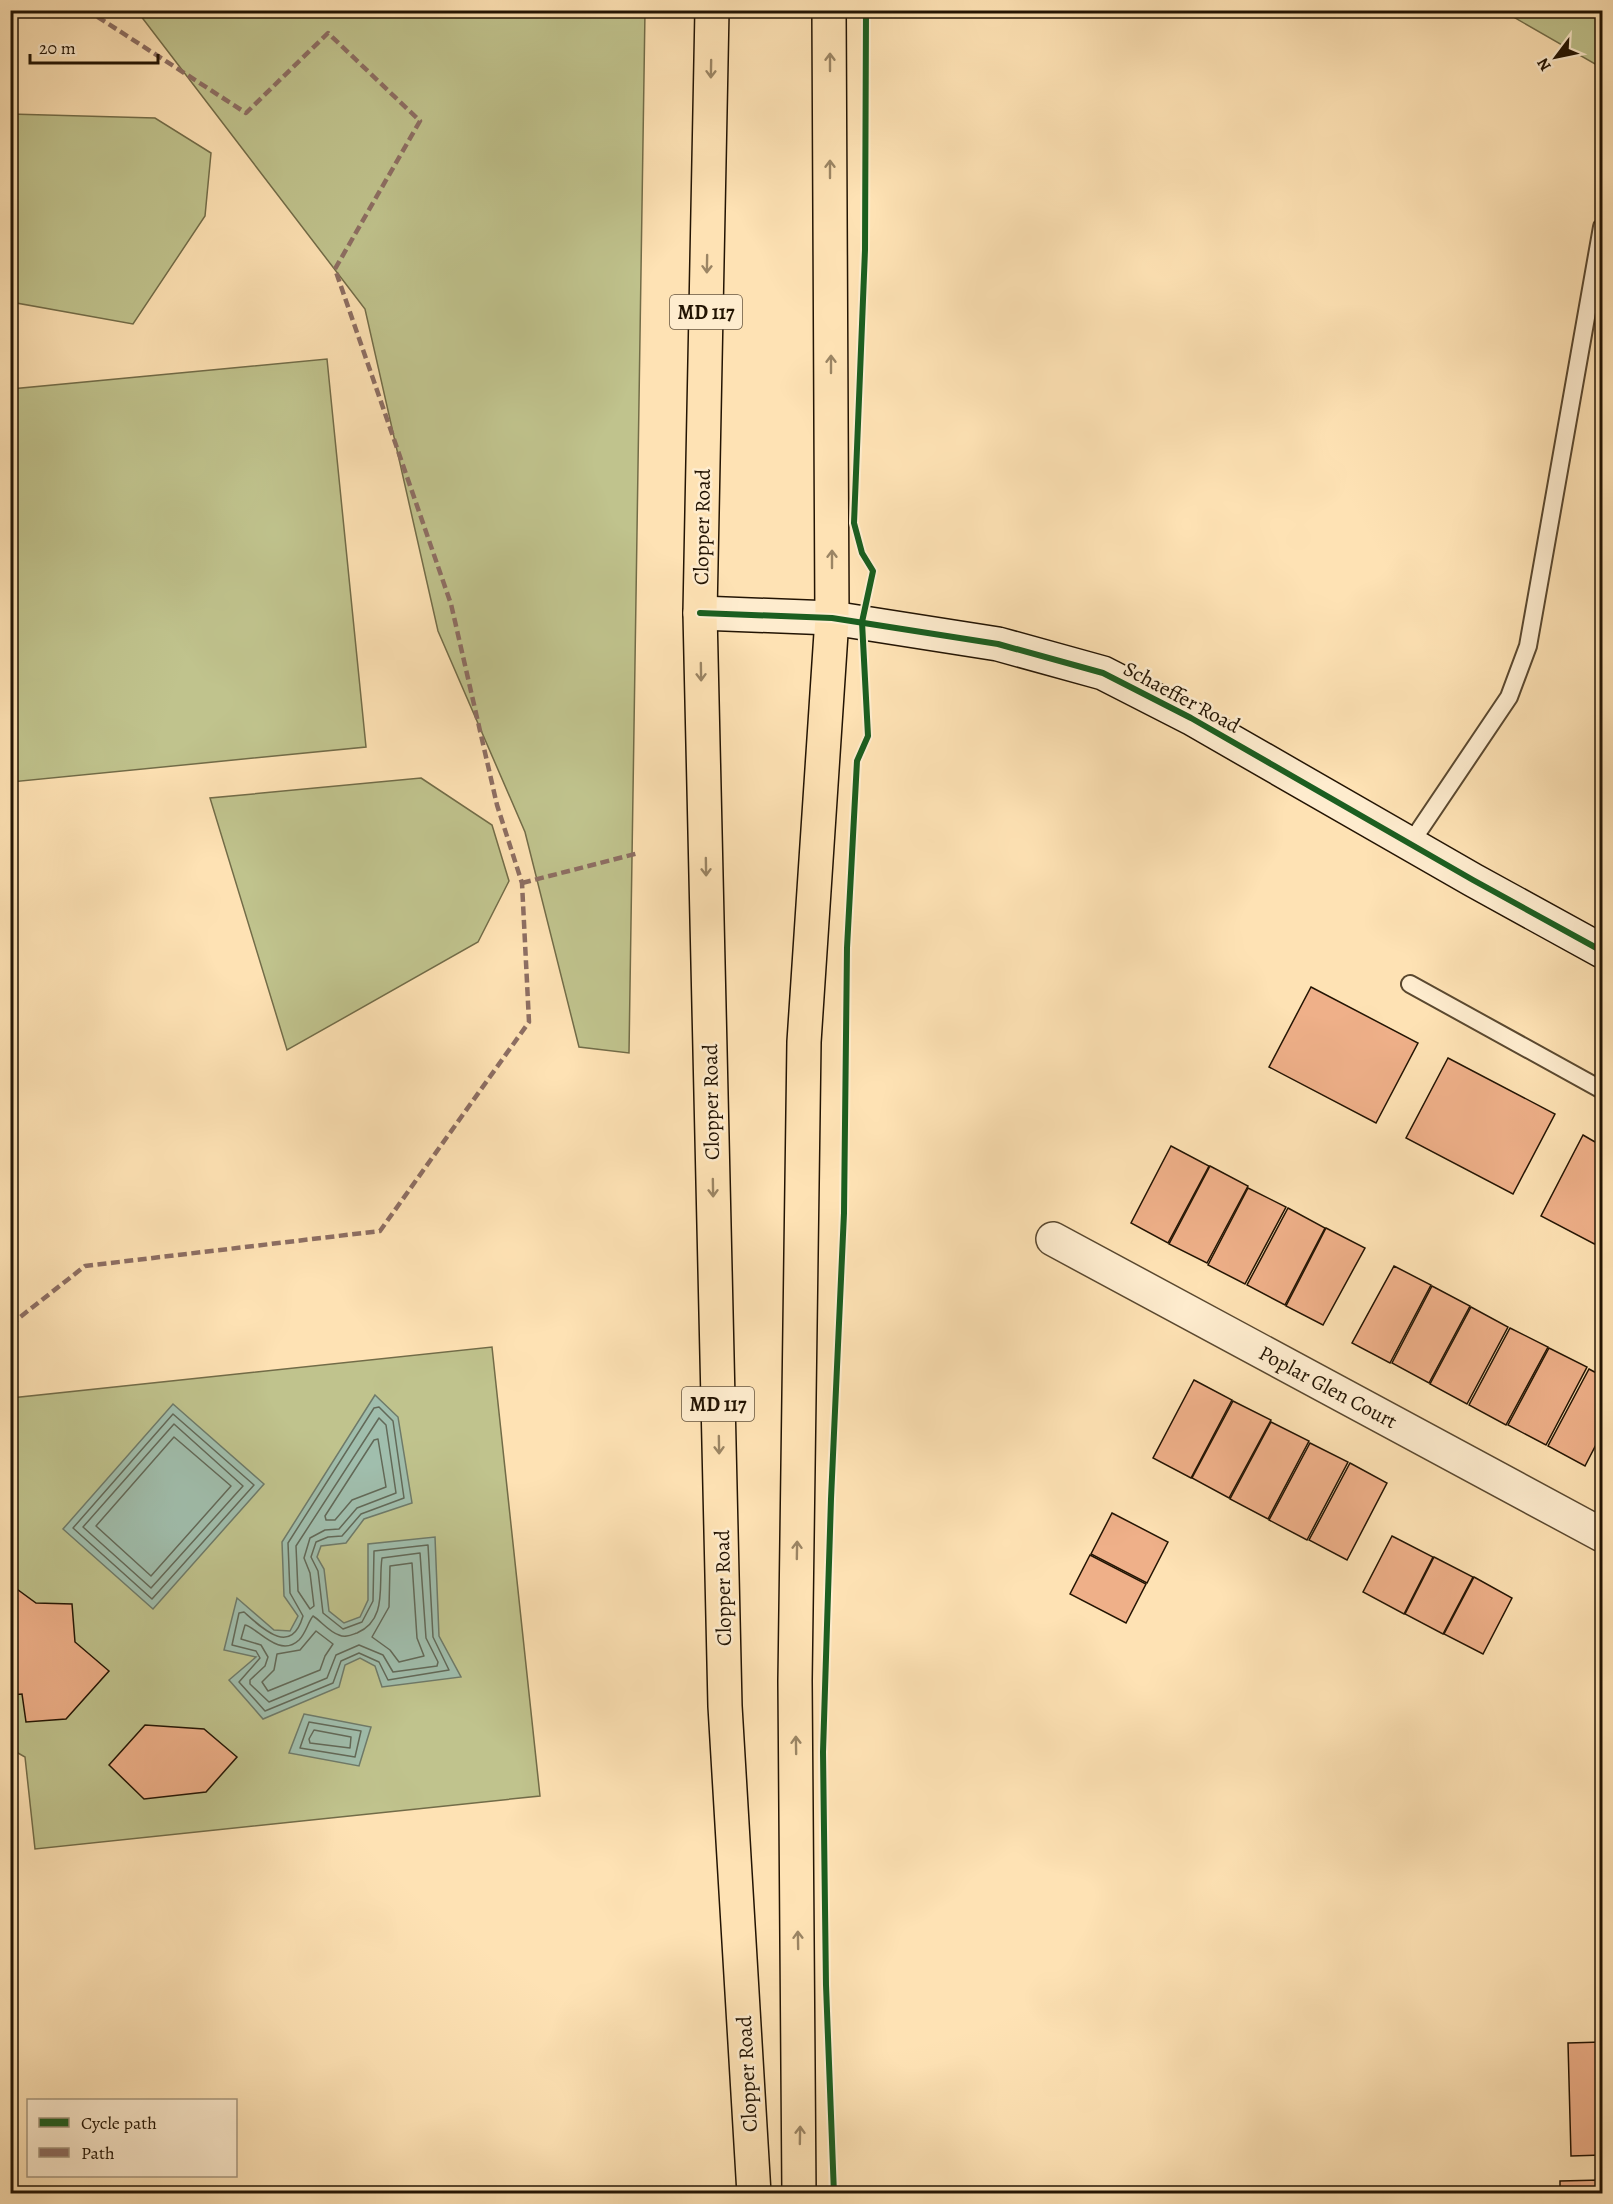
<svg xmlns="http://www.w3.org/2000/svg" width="1613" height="2204" font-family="Alegreya,serif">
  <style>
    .green { fill: #c0c38d; stroke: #726c48; stroke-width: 1.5 }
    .water { fill: #a0bead; stroke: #6e7a69; stroke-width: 1.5 }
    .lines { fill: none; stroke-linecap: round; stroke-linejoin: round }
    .shore { stroke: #626958; stroke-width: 1.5 }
    .building { fill: #efb089; stroke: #231403; stroke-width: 1.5 }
    .lane-casing { stroke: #5a482f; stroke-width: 20 }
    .street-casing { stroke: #5a482f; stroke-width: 36 }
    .secondary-casing { stroke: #231403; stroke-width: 36 }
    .primary-casing { stroke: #231403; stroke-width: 36 }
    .lane { stroke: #feecce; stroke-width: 16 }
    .street { stroke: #feecce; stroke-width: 33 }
    .secondary { stroke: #feecce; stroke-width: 33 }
    .primary { stroke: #fee2b4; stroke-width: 33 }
    .quiet { stroke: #8d6e63; stroke-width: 4.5; stroke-dasharray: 9 4.5; stroke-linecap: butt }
    .cycleway-casing { stroke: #feecce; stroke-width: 10 }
    .cycleway { stroke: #1b5e20; stroke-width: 6 }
    .oneway { stroke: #9b8564 }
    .labels { text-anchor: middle; stroke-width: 5; stroke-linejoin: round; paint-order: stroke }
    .shield { fill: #feecce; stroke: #655540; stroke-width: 1.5 }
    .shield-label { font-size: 20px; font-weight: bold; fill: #231403 }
    .street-label { font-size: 21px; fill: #231403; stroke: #feecce }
  </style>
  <rect width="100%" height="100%" fill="#fee2b4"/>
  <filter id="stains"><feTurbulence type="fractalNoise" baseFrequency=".00333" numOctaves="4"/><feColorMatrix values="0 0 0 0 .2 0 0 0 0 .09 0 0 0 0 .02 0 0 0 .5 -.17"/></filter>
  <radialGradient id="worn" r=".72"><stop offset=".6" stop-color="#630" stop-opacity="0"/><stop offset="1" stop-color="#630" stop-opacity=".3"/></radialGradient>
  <g class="green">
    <path d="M137 11H645L629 1053 579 1047 525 832 438 631 365 309Z"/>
    <path d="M1503 11H1602V68Z"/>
    <path d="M10 114 155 118 211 153 205 216 133 324 11 302Z"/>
    <path d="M327 359 366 747 11 782V389Z"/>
    <path d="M421 778 492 825 509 881 478 942 287 1050 210 798Z"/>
    <path d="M492 1347 540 1796 35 1849 25 1757 11 1749V1398Z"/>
  </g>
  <g class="water">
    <path d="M375 1395 398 1417 412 1503 364 1519 346 1543 321 1546 317 1557 324 1569 329 1611 344 1623 360 1617 368 1600V1544L435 1537 439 1636 461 1677 382 1687 375 1666 360 1658 345 1665 339 1687 263 1719 229 1680 256 1657 224 1650 237 1598 274 1630 290 1631 298 1616 284 1596 282 1542Z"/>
    <path d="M173 1404 264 1484 153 1609 63 1529Z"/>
    <path d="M304 1714 371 1727 359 1766 289 1753Z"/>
  </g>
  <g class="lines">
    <g class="shore">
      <path d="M379 1407 393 1421 404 1498 361 1514 342 1536 328 1537 316 1542 311 1557 318 1571 323 1613 343 1629 362 1622 373 1601 374 1551 428 1545 433 1637 449 1670 388 1680 379 1662 359 1653 341 1661 333 1683 265 1711 239 1682 260 1658 256 1651 232 1645 239 1613 244 1612C263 1629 291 1657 303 1616L290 1593 288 1543 374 1408Z"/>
      <path d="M173 1414 254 1485 152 1599 73 1528Z"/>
      <path d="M379 1418 386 1425 396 1493 357 1508 339 1529 325 1530 310 1538 304 1558 310 1573 314 1606 310 1609 298 1591 296 1546Z"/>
      <path d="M174 1424 243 1486 151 1588 83 1527Z"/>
      <path d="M174 1437 231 1486 151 1576 96 1526Z"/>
      <path d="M378 1439 386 1487 352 1500 335 1520H326L325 1516 374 1440Z"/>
      <path d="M420 1553 426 1638 438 1662 437 1666 393 1672 383 1655 359 1645 336 1655 327 1678 269 1702 250 1684V1680L265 1666 268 1657 261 1645 241 1639 245 1625C257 1627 279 1659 299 1640 306 1633 308 1622 313 1616 321 1621 329 1632 339 1635 345 1638 351 1635 357 1633 388 1620 378 1585 382 1558Z"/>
      <path d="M412 1563 417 1638 424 1656 399 1662 390 1650 372 1637 389 1607 390 1566Z"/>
      <path d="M316 1631 333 1644 325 1656 320 1670 268 1691 262 1682 274 1670 277 1654 300 1650Z"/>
      <path d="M309 1722 361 1731 355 1757 300 1748Z"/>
      <path d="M314 1730 351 1737 350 1748 310 1743 309 1739Z"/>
    </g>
  </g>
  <g class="building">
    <path d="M1311 987 1418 1043 1376 1123 1269 1067Z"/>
    <path d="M1448 1058 1555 1114 1513 1194 1406 1138Z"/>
    <path d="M1583 1135 1602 1146V1248L1541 1216Z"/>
    <path d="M1171 1146 1209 1166 1168 1243 1131 1223Z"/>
    <path d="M1210 1166 1248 1186 1207 1263 1169 1244Z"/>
    <path d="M1248 1188 1286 1207 1245 1284 1208 1265Z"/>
    <path d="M1288 1208 1325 1228 1285 1305 1247 1285Z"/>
    <path d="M1326 1228 1365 1248 1323 1325 1286 1306Z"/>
    <path d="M1394 1266 1431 1285 1390 1363 1352 1343Z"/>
    <path d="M1432 1286 1470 1306 1429 1383 1392 1363Z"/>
    <path d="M1471 1307 1508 1327 1467 1404 1430 1384Z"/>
    <path d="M1510 1328 1548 1347 1506 1425 1469 1405Z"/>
    <path d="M1549 1348 1587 1367 1546 1445 1508 1425Z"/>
    <path d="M1589 1369 1602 1376V1433L1585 1466 1548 1446Z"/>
    <path d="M1194 1380 1232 1400 1191 1478 1153 1458Z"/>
    <path d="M1233 1401 1271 1420 1229 1498 1192 1478Z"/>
    <path d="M1271 1422 1309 1441 1268 1519 1230 1499Z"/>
    <path d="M1310 1443 1348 1462 1307 1540 1269 1520Z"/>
    <path d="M1350 1463 1387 1483 1347 1560 1309 1540Z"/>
    <path d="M1112 1513 1168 1542 1147 1583 1091 1554Z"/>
    <path d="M1392 1536 1433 1557 1404 1614 1363 1592Z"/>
    <path d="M1090 1555 1146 1584 1126 1623 1070 1594Z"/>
    <path d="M1434 1557 1473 1577 1443 1634 1405 1614Z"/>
    <path d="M1474 1577 1512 1598 1483 1654 1444 1634Z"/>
    <path d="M10 1584 36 1603 72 1604 75 1642 109 1671 66 1719 26 1722 22 1694 10 1695Z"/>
    <path d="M145 1725 204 1729 237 1757 206 1792 144 1799 109 1765Z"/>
    <path d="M1602 2042V2155L1571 2156 1568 2043Z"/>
    <path d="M1602 2180V2194H1560V2181Z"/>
  </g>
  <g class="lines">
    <g class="lane-casing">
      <g id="lane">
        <path d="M1410 844 1509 697 1528 646 1602 227"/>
        <path d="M1410 984 1602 1090"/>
      </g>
    </g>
    <g class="street-casing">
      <path id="street" d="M1053 1239 1602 1535"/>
    </g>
    <g class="secondary-casing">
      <path id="secondary" d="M700 613 832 618 998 644 1103 673 1191 718 1473 880 1602 951"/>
    </g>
    <g class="primary-casing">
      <g id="primary">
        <path d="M712 10 700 613 725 1706 754 2194"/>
        <path d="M799 2194 795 1681 804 1042 832 618 829 10"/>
      </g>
    </g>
    <use href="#lane" class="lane"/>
    <use href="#street" class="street"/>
    <use href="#secondary" class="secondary"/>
    <use href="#primary" class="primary"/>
    <g class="quiet">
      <path d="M522 883 639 853"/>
      <path d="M10 1325 85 1266 380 1231 529 1022 522 883 497 805 451 604 335 269 420 121 328 33 246 113 87 10"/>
    </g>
    <g class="cycleway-casing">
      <g id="cycleway">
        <path d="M700 613 832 618 998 644 1103 673 1191 718 1473 880 1602 951"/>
        <path d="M834 2194 826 1985 823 1752 831 1499 844 1213 847 948 857 761 868 736 862 622 873 571 862 553 854 523 865 250 866 10"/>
      </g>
    </g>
    <use href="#cycleway" class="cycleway"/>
  </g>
  <defs><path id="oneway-shaft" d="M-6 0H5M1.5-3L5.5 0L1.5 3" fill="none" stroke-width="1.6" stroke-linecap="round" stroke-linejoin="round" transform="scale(1.5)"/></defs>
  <g class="oneway">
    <use href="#oneway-shaft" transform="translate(830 62) rotate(-90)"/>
    <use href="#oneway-shaft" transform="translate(711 69) rotate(91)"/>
    <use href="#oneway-shaft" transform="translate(830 169) rotate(-90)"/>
    <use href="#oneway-shaft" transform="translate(707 264) rotate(91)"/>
    <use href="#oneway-shaft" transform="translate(831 364) rotate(-90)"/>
    <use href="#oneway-shaft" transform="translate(832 559) rotate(-90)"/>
    <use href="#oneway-shaft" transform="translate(701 672) rotate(89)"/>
    <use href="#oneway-shaft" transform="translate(706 867) rotate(89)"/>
    <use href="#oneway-shaft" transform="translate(713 1188) rotate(89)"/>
    <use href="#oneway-shaft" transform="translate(719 1445) rotate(89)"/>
    <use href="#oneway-shaft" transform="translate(797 1550) rotate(-89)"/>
    <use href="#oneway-shaft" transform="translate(796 1745) rotate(-91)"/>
    <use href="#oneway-shaft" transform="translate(798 1940) rotate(-91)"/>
    <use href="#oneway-shaft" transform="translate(800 2135) rotate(-89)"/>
  </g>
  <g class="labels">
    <g class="shield">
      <rect x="670" y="295" width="72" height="34" rx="4.5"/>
      <rect x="682" y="1387" width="72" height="34" rx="4.5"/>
    </g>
    <g class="shield-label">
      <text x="706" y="319">MD 117</text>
      <text x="718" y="1411">MD 117</text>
    </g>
    <g class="street-label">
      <text transform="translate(702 527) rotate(-89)" y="7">Clopper Road</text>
      <text transform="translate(1182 697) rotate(28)" y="7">Schaeffer Road</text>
      <text transform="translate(711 1102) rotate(-91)" y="7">Clopper Road</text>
      <text transform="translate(1328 1387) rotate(28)" y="7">Poplar Glen Court</text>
      <text transform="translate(723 1588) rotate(-91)" y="7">Clopper Road</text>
      <text transform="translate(747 2074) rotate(-93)" y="7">Clopper Road</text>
    </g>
  </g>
  <rect width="1613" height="2204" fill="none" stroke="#fee2b4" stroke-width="36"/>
  <rect x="12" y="12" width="1589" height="2180" fill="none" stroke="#231403" stroke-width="3"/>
  <rect x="18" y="18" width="1577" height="2168" fill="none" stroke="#231403" stroke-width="1.5"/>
  <rect x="27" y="2099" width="210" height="78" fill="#feecce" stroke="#a6967d" stroke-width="1.5"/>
  <rect x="39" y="2118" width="30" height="9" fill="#1b5e20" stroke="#a6967d" stroke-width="1.5"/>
  <text x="81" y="2129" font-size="18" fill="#231403">Cycle path</text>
  <rect x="39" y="2148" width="30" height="9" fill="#8d6e63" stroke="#a6967d" stroke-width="1.5"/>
  <text x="81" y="2159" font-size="18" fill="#231403">Path</text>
  <g transform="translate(1556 57) rotate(238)" stroke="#feecce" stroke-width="4.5" paint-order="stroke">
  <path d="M0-4.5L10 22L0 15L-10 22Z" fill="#231403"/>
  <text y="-9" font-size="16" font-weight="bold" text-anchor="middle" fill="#231403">N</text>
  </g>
  <path d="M30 54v9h128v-9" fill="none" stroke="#231403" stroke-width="3"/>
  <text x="39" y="54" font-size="18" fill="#231403" stroke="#feecce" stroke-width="4.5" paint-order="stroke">20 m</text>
  <rect width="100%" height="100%" filter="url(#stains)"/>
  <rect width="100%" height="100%" fill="url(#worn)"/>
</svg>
